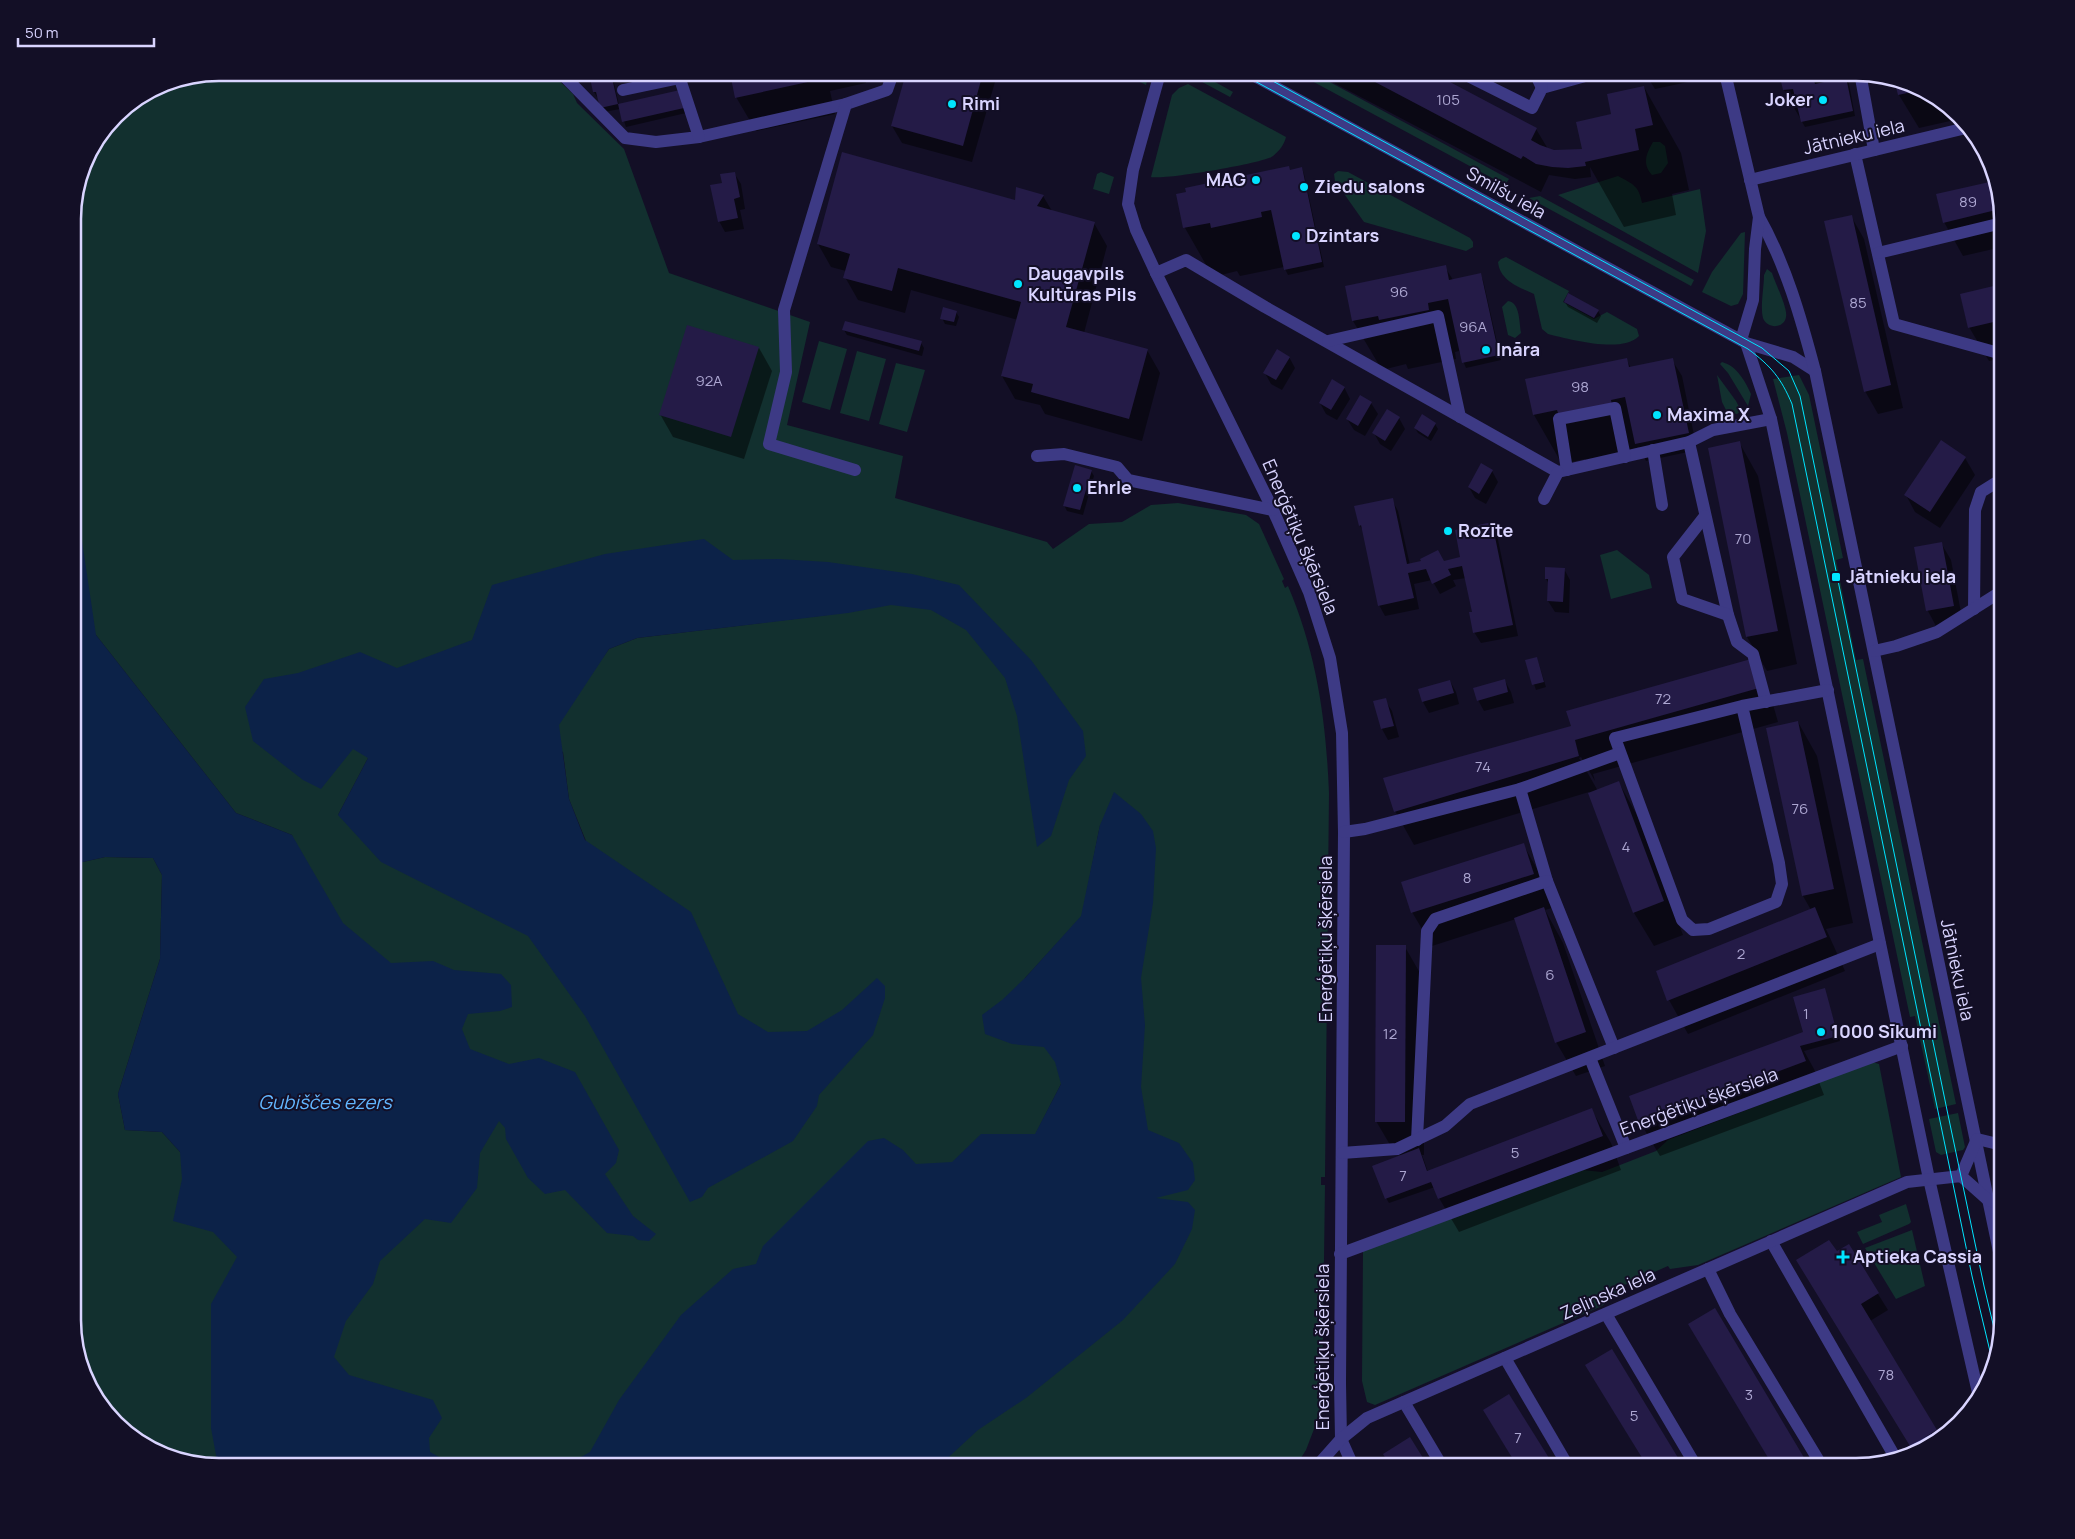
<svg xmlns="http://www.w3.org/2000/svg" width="2075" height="1539" font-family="Manrope,sans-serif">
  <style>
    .green { fill: #12302f; fill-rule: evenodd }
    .water { fill: #0c2248 }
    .shadow { fill: #0007 }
    .building { fill: #241b47 }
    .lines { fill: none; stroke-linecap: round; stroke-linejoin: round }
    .minor { stroke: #3d3a85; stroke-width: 12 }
    .tram { stroke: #00e5ff; stroke-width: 1 }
    .poi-dot { fill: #00e5ff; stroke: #130f26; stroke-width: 2 }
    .labels { text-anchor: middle; stroke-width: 4; stroke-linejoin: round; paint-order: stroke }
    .number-label { font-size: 15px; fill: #aca6d1 }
    .poi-label { font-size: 18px; font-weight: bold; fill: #d9d4ff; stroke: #130f26; text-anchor: start }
    .street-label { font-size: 18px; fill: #d9d4ff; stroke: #130f26 }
    .water-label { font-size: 19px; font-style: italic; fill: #62b6ff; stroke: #130f26 }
    .rim { fill: none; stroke: #d9d4ff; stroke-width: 2.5 }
  </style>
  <rect width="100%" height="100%" fill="#130f26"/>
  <g class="green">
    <path d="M219 73H551L573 94 577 103 624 149 669 273 810 322 787 425 903 456 895 498 1047 542 1053 549 1089 524 1122 522 1151 505 1178 503 1246 515 1259 524 1284 579 1282 581 1285 588 1288 586C1317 654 1326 720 1329 793L1325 1177H1321V1185H1325L1322 1408 1306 1450 1299 1461 1305 1466H933L889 1451 886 1466H219L172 1459 130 1436 92 1393 73 1329V861L83 862 105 857 153 858 162 875 160 959 118 1094 125 1130 162 1132 180 1152 308 940 292 835 236 813 96 635 75 616 73 533V210L84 163 116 115 163 84ZM876 569 827 615 637 638 609 649 542 743 563 752 569 799 586 841 338 815 368 758 495 664ZM1100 825 1071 1107 1036 1133 1061 1084 1070 1005 1021 988 1025 978 1082 916Z"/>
    <path d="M1122 73H1149L1146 85Z"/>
    <path d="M1297 73H1313L1509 179 1505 185Z"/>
    <path d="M1201 74 1233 92 1230 97 1191 76Z"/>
    <path d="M1188 84 1286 137C1284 145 1279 151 1273 156 1264 163 1163 180 1151 177L1172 95 1179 88Z"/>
    <path d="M1653 142H1660L1665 146 1668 163 1661 173 1652 175C1642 164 1646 154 1653 142Z"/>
    <path d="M1338 171 1348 172 1470 238 1473 242V247L1466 251 1364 222 1335 181 1334 174Z"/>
    <path d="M1101 172 1114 177 1109 194 1093 189 1097 174Z"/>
    <path d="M1618 176C1633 184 1639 186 1642 203L1700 189 1706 231 1698 273 1558 195Z"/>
    <path d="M1540 196 1694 280 1691 286 1529 198Z"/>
    <path d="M1745 232 1743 294 1738 304 1731 306 1702 292 1712 272 1741 233Z"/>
    <path d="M1506 257 1569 291 1563 302 1594 319 1607 312 1637 329 1639 336C1622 354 1569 339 1548 334L1542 329 1534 294C1519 287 1500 281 1498 262L1501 259Z"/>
    <path d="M1767 269 1772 273C1775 283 1788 308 1786 317 1784 329 1767 329 1763 318 1760 306 1764 288 1764 275Z"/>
    <path d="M1508 301C1520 302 1519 322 1521 333L1515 338 1508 335 1502 307Z"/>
    <path d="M819 341 847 349 830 410 802 402Z"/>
    <path d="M857 351 886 359 869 421 840 413Z"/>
    <path d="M1722 362C1737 366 1745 381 1751 394L1748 406 1728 373 1720 364Z"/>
    <path d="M896 363 925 370 907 432 879 424Z"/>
    <path d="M1717 375 1736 401 1741 411 1737 414 1727 412 1722 402Z"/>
    <path d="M1799 375 1809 395 1843 558 1836 560 1856 660 1863 659 1956 1104 1935 1109 1915 1016 1910 1017 1787 433 1773 379Z"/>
    <path d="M1617 550 1649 575 1652 588 1611 599 1600 555Z"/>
    <path d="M1872 1062 1879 1064 1901 1177 1698 1265 1670 1269 1668 1266 1620 1287 1621 1290 1602 1306 1375 1405 1367 1402 1362 1381 1363 1251 1582 1170 1602 1172 1656 1151 1668 1140Z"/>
    <path d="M1958 1113 1965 1147 1963 1150 1941 1155 1936 1152 1929 1119Z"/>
    <path d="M1906 1204 1911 1222 1909 1224 1863 1244 1857 1232 1882 1222 1879 1215Z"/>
    <path d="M1912 1230 1925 1286 1896 1299 1865 1248Z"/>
  </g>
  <g class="water">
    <path d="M73 533 82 541 96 635 236 813 292 835 343 923 391 963 433 961 454 970 501 974 511 985 512 1007 500 1011 468 1014 462 1029 470 1049 509 1064 539 1058 575 1072 619 1150 616 1163 605 1174 633 1216 656 1234 649 1241 638 1240 633 1236 607 1233 565 1190 545 1194 528 1178 506 1139 505 1128 499 1121 480 1153 477 1188 451 1223 425 1219 380 1261 373 1284 346 1321 334 1357 349 1375 433 1400 442 1418 429 1438 430 1452 454 1465 461 1466H218L211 1428V1304L237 1257 213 1232 173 1221 182 1179 180 1152 162 1132 125 1130 118 1094 160 959 162 875 153 858 105 857 83 862 73 861Z"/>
    <path d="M704 539 733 560 779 559 828 562 912 574 959 585 1031 660 1083 731 1086 756 1069 780 1051 836 1037 847 1017 716 1005 678 966 630 931 610 891 605 848 613 637 638 609 649 559 725 569 799 585 840 691 912 738 1014 768 1032 807 1031 842 1010 877 978 885 986V998L873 1035 819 1095 817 1106 793 1141 708 1188 702 1197 690 1202 585 1016 528 936 381 862 338 815 368 758 353 749 321 789 303 780 253 741 245 707 264 679 298 673 360 652 397 668 472 640 492 585 605 554Z"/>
    <path d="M1114 792 1141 814 1153 831 1156 848 1153 903 1141 978 1145 1025 1141 1087 1148 1130 1179 1143 1193 1163 1195 1180 1188 1190 1156 1198 1188 1202 1195 1210 1192 1229 1175 1264 1123 1320 1026 1398 978 1430 939 1466H564L590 1452 619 1400 681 1315 733 1269 756 1264 763 1246 868 1141 884 1138 903 1150 916 1164 952 1162 981 1134H1035L1061 1084 1055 1062 1044 1047 1012 1044 985 1034 982 1015 1002 1000 1025 978 1081 916 1100 825Z"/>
  </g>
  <g class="shadow">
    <path d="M590 73H656V74L614 83 619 105 680 92 686 113 626 127 620 109 604 112 599 97H597L594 92Z"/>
    <path d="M731 73H864L866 83 830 91 835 114 756 131 736 97Z"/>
    <path d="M907 73H996L997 75 972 162 902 143 892 126Z"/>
    <path d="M1315 73H1431L1536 129 1548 149 1554 151 1581 150 1613 115 1644 87 1681 153 1689 190 1672 194 1676 215 1624 227 1590 167 1591 177 1575 179 1549 175 1541 192Z"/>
    <path d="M1645 73H1686L1688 82 1655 89Z"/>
    <path d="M1781 73H1823L1826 83 1846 79 1849 84 1855 116 1805 127 1784 90Z"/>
    <path d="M1896 79 1903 80 1945 103 1959 119 1919 128 1899 95Z"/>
    <path d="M1302 168 1304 174 1324 267 1288 275 1284 267 1240 276 1237 271 1213 277 1185 228 1178 195Z"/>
    <path d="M734 173 741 184 745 209 740 210 744 229 725 232 719 221 723 184Z"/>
    <path d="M1994 182 2002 219V247L1963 256 1944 222Z"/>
    <path d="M1043 196 1052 211 1094 223 1107 246 1084 333 1147 350 1160 373 1142 441 1045 414 1040 405 1015 399 1002 376 1018 320 911 290 905 313 858 300 845 277 846 271 831 267 818 244Z"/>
    <path d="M1851 216 1864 239 1903 408 1878 414 1865 391Z"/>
    <path d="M1445 267 1453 280 1480 274 1483 280 1501 360 1466 368 1459 351 1455 352 1456 359 1408 369 1406 364 1382 370 1353 321Z"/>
    <path d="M2002 286V358L1989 361 1969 327 1962 295Z"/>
    <path d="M1565 302 1598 311 1601 316 1597 323 1568 307Z"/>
    <path d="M956 312 959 317 956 326 945 324 942 318Z"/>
    <path d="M844 330 921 343 924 348 922 356 847 335Z"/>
    <path d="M759 348 772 371 744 459 673 437 660 414Z"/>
    <path d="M1289 357 1295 368 1282 390 1271 384 1265 373Z"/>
    <path d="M1626 359 1631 368 1672 360 1682 376 1697 450 1646 461 1639 447 1588 465 1585 459 1562 464 1534 415 1527 380Z"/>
    <path d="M1344 387 1350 399 1337 420 1326 414 1320 403Z"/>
    <path d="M1371 403 1378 414 1365 436 1354 430 1347 419Z"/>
    <path d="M1399 418 1405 429 1391 451 1380 444 1374 433Z"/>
    <path d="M1435 424 1438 429 1431 441 1418 433 1415 428Z"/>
    <path d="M1739 442 1758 476 1797 664 1767 671 1747 637 1709 449Z"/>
    <path d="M2002 445V467L1997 462Z"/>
    <path d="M1965 458 1975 475 1940 528 1915 512 1906 495Z"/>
    <path d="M1091 471 1094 476 1083 515 1067 511 1064 505Z"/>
    <path d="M1492 471 1498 482 1486 504 1475 498 1469 487Z"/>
    <path d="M1392 500 1398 511 1410 565 1444 562 1462 558 1491 524 1497 535 1518 636 1481 643 1474 632V613L1466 578 1453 580 1456 586 1440 594 1432 580 1414 584 1419 609 1385 616 1379 605 1364 532 1360 526Z"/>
    <path d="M1941 543 1951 560 1963 623 1937 628 1928 611Z"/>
    <path d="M1564 569 1570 580 1569 613 1555 612 1548 601 1549 584 1546 579Z"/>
    <path d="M1537 658 1546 687 1536 690 1526 661Z"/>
    <path d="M1750 660 1770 694 1778 722 1593 774 1595 781 1581 757 1579 758 1598 791 1619 783 1638 817 1683 935 1654 946 1634 913 1589 792 1414 845 1395 811 1572 727Z"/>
    <path d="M1450 681 1456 692 1459 704 1429 713 1423 702Z"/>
    <path d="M1505 681 1511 692 1514 703 1484 711 1478 700Z"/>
    <path d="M1385 700 1392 711 1399 737 1388 740 1382 729Z"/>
    <path d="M1798 722 1817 756 1853 923 1826 929 1845 971 1688 1034 1669 1000 1657 972 1811 910 1803 896Z"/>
    <path d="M1523 844 1542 878 1552 908 1545 910 1563 943 1605 1066 1576 1076 1556 1042 1516 919 1432 946 1412 912Z"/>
    <path d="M1405 947 1424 980V1155H1422L1428 1172 1591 1109 1611 1143 1621 1170 1459 1232 1439 1198 1435 1187 1389 1203 1386 1198 1404 1155H1396L1376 1121Z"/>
    <path d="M1824 989 1840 1041 1804 1051 1814 1069 1824 1095 1660 1156 1640 1122 1805 1033Z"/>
    <path d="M1848 1246 1888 1310 1870 1321 1940 1436 1921 1451 1836 1253Z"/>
    <path d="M1714 1310 1808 1466H1774L1709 1358Z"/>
    <path d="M1611 1351 1681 1466H1647L1607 1399Z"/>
    <path d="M1509 1395 1552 1466H1517L1504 1444 1484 1411Z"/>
    <path d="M1410 1439 1427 1466H1391L1384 1455Z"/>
  </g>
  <g class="building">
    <path d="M589 73H633L612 78 618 104 600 108 596 92H593Z"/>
    <path d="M730 73H815L817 80 735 98Z"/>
    <path d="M906 73H983L963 146 891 126Z"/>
    <path d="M1358 73H1433L1537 128 1531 140 1540 145 1554 150 1582 149 1576 122 1611 114 1607 94 1644 86 1653 125 1635 129 1639 150 1585 162 1586 166 1568 168 1552 167 1536 164 1523 156 1521 159Z"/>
    <path d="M1779 73H1812L1815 84 1846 77 1853 111 1801 122 1793 89 1783 90Z"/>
    <path d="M1894 79 1903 80 1921 90 1898 95Z"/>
    <path d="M680 90 684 108 622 122 618 104Z"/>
    <path d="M842 152 1015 200 1016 187 1044 195 1037 206 1095 222 1066 327 1148 349 1129 419 1031 392 1033 384 1001 376 1021 302 898 268 892 291 843 278 850 254 817 244Z"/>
    <path d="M1289 166 1290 170 1302 167 1322 262 1284 270 1271 210 1261 212 1262 217 1211 228 1210 223 1183 228 1176 194 1186 192 1185 188Z"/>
    <path d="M735 172 740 197 734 199 738 218 718 222 710 185 722 183 720 174Z"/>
    <path d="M1994 181 2000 209 1943 223 1936 194Z"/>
    <path d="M1852 215 1891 385 1864 392 1824 221Z"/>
    <path d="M1446 265 1449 280 1481 273 1499 355 1462 363 1448 299 1428 303 1429 310 1379 320 1378 316 1352 321 1345 286Z"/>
    <path d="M2002 284V320L1968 328 1960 294Z"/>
    <path d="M1568 293 1599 310 1594 318 1564 302Z"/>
    <path d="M943 307 957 311 954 322 940 319Z"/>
    <path d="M845 321 922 341 919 351 842 330Z"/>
    <path d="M687 325 759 347 731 437 659 415Z"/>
    <path d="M1277 349 1290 357 1276 380 1263 373Z"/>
    <path d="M1627 358 1629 367 1673 358 1689 433 1635 444 1625 397 1611 400 1612 405 1559 416 1557 410 1533 415 1525 379Z"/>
    <path d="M1332 379 1345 387 1331 410 1319 403Z"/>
    <path d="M1360 395 1372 402 1358 426 1346 419Z"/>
    <path d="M1387 409 1400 417 1385 441 1372 433Z"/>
    <path d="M1422 414 1436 423 1428 437 1414 428Z"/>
    <path d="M1941 440 1966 457 1930 512 1904 495Z"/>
    <path d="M1740 441 1778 631 1746 637 1708 448Z"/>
    <path d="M2002 442V464L1996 462Z"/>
    <path d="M1481 463 1493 470 1479 494 1468 487Z"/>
    <path d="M1075 465 1092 470 1080 510 1063 506Z"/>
    <path d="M1393 498 1407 564 1421 561 1420 559 1438 550 1444 561 1460 557 1455 530 1492 522 1513 625 1473 633 1469 612H1472L1462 566 1448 569 1451 575 1432 584 1426 569 1408 573 1414 598 1378 606 1361 525 1359 526 1354 506Z"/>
    <path d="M1942 542 1954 606 1926 611 1914 547Z"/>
    <path d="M1545 567 1565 568 1563 602 1547 601 1548 579H1545Z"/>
    <path d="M1537 657 1544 682 1532 685 1525 660Z"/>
    <path d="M1751 659 1759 688 1575 740 1579 756 1394 812 1383 778 1571 726 1566 711Z"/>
    <path d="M1505 679 1508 692 1477 701 1473 688Z"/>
    <path d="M1450 680 1454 693 1422 702 1418 689Z"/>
    <path d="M1386 698 1394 726 1381 729 1373 701Z"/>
    <path d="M1798 721 1834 889 1802 896 1766 728Z"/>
    <path d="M1619 781 1664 901 1633 913 1588 793Z"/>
    <path d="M1524 843 1534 874 1411 913 1401 882Z"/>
    <path d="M1544 907 1586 1032 1555 1043 1514 918Z"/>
    <path d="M1815 907 1827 937 1667 1001 1656 971Z"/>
    <path d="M1376 945H1406L1405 1122H1375Z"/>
    <path d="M1825 988 1838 1036 1800 1046 1806 1061 1639 1123 1629 1096 1803 1032 1793 997Z"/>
    <path d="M1592 1108 1603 1136 1438 1199 1431 1182 1385 1199 1372 1166 1419 1148 1427 1171Z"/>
    <path d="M1829 1240 1837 1251 1849 1244 1879 1293 1861 1304 1937 1430 1910 1446 1796 1260Z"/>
    <path d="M1715 1308 1809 1466H1773L1688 1324Z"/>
    <path d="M1612 1349 1683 1466H1647L1585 1365Z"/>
    <path d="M1509 1394 1554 1466H1517L1483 1410Z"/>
    <path d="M1410 1437 1428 1466H1390L1383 1454Z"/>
  </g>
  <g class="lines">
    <g class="minor">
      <path d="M561 73 625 138 656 142 699 137 846 104 887 90 893 73"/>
      <path d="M678 73 699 137"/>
      <path d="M1160 73 1133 170 1128 204 1136 230 1156 273 1273 510 1309 592 1330 658 1342 733 1344 832 1340 1383 1341 1439 1353 1466"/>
      <path d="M1249 73 1746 343 1793 357 1815 371"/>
      <path d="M1462 73 1532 108 1542 88 1596 73"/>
      <path d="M1535 73 1542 88"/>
      <path d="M1725 73 1759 217C1786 265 1801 318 1815 371L2002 1266"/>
      <path d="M1863 74 1861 78 1874 150"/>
      <path d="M623 90 680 78"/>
      <path d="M846 104 784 310 786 372 769 444 855 470"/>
      <path d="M1855 154 1894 324 2002 354"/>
      <path d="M1750 180 1966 128"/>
      <path d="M1878 253 2002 223"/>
      <path d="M1156 273 1186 260 1265 307 1558 472 1689 442 1713 430 1771 419"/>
      <path d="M1741 340 1753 300 1755 249 1759 217"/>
      <path d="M1328 341 1438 316 1460 417"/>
      <path d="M1746 343 1771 419 1929 1179 1979 1397"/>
      <path d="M1689 442 1728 615 1737 642 1753 654 1766 702"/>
      <path d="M1653 450 1662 505"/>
      <path d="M1037 456 1064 454 1117 467 1128 480 1273 510"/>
      <path d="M1567 470 1559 419 1615 408 1625 457"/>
      <path d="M1544 499 1558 472"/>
      <path d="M1705 516 1673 557 1682 599 1728 615"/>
      <path d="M1974 609 1975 510 1981 492 1997 482 2002 484"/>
      <path d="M1874 651 1896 646 1937 632 2002 591"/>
      <path d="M1742 706 1779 863 1782 884 1776 902 1709 929 1693 930 1682 920 1615 738 1742 706 1828 690"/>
      <path d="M1520 789 1547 881 1614 1048"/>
      <path d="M1344 832 1365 829 1520 789 1620 753"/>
      <path d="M1590 1058 1626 1148"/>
      <path d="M1977 1139 2002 1145"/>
      <path d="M1417 1140 1427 931 1435 919 1547 881"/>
      <path d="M1342 1153 1397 1149 1445 1126 1470 1104 1880 944"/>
      <path d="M1961 1176 1977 1139"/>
      <path d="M1771 1241 1895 1457"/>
      <path d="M1340 1254 1902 1046"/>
      <path d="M1708 1269 1730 1314 1822 1466"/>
      <path d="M1606 1314 1696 1466"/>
      <path d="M1505 1358 1568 1466"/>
      <path d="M1404 1402 1442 1466"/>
      <path d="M1905 1455 1940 1436"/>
      <path d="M1317 1466 1341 1439 1367 1418 1907 1182 1961 1176 1988 1200 2002 1204"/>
    </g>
    <g class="tram">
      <path d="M1240 73 1748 349C1771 366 1781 378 1792 404L1972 1276 1994 1368"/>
      <path d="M1258 73 1762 348 1789 371 1800 396 1947 1110 1984 1286 1998 1345"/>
    </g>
  </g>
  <g class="poi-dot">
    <circle cx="1823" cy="100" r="5"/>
    <circle cx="952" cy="104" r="5"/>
    <circle cx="1256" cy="180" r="5"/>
    <circle cx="1304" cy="187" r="5"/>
    <circle cx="1296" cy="236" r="5"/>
    <circle cx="1018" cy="284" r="5"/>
    <circle cx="1486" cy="350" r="5"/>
    <circle cx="1657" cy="415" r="5"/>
    <circle cx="1077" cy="488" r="5"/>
    <circle cx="1448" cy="531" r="5"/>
    <rect x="1831" y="572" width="10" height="10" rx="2.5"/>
    <circle cx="1821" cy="1032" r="5"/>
    <path d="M1840.5 1249.5h5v5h5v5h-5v5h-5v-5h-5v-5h5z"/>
  </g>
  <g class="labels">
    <g class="number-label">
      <text x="1448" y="105">105</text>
      <text x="1968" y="207">89</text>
      <text x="1399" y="297">96</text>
      <text x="1858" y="308">85</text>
      <text x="1473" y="332">96A</text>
      <text x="709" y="386">92A</text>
      <text x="1580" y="392">98</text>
      <text x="1743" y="544">70</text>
      <text x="1663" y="704">72</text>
      <text x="1483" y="772">74</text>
      <text x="1800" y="814">76</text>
      <text x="1626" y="852">4</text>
      <text x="1467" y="883">8</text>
      <text x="1741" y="959">2</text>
      <text x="1550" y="980">6</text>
      <text x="1806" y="1019">1</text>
      <text x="1390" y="1039">12</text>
      <text x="1515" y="1158">5</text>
      <text x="1403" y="1181">7</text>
      <text x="1886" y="1380">78</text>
      <text x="1749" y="1400">3</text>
      <text x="1634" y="1421">5</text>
      <text x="1518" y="1443">7</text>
    </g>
    <g class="poi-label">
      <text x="1813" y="106" text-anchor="end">Joker</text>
      <text x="962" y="110">Rimi</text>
      <text x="1246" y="186" text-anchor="end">MAG</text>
      <text x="1314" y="193">Ziedu salons</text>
      <text x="1306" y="242">Dzintars</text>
      <text x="1028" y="280">Daugavpils<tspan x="1028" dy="21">Kultūras Pils</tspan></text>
      <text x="1496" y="356">Ināra</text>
      <text x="1667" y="421">Maxima X</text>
      <text x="1087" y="494">Ehrle</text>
      <text x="1458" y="537">Rozīte</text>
      <text x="1846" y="583">Jātnieku iela</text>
      <text x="1831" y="1038">1000 Sīkumi</text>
      <text x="1853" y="1263">Aptieka Cassia</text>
    </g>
    <g class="street-label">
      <text transform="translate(1854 137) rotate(-13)" y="6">Jātnieku iela</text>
      <text transform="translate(1506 193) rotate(29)" y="6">Smilšu iela</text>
      <text transform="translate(1300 537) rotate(67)" y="6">Enerģētiķu šķērsiela</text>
      <text transform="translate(1326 939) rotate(-90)" y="6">Enerģētiķu šķērsiela</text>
      <text transform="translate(1957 970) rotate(78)" y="6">Jātnieku iela</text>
      <text transform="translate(1699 1102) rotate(-20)" y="6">Enerģētiķu šķērsiela</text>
      <text transform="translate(1608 1294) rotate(-24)" y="6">Zeļinska iela</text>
      <text transform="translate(1323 1347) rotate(-90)" y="6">Enerģētiķu šķērsiela</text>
    </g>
    <g class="water-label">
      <text x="325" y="1109">Gubiščes ezers</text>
    </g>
  </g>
  <path d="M0 0H2075V1539H0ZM219 81H1856A138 138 0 0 1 1994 219V1320A138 138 0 0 1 1856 1458H219A138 138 0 0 1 81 1320V219A138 138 0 0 1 219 81Z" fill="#130f26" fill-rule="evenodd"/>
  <path class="rim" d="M219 81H1856A138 138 0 0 1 1994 219V1320A138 138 0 0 1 1856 1458H219A138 138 0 0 1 81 1320V219A138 138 0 0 1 219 81Z"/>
  <path d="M18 38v8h136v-8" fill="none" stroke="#d9d4ff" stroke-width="2.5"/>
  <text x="25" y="38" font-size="15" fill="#d9d4ff" stroke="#130f26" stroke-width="4" paint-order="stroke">50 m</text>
</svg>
